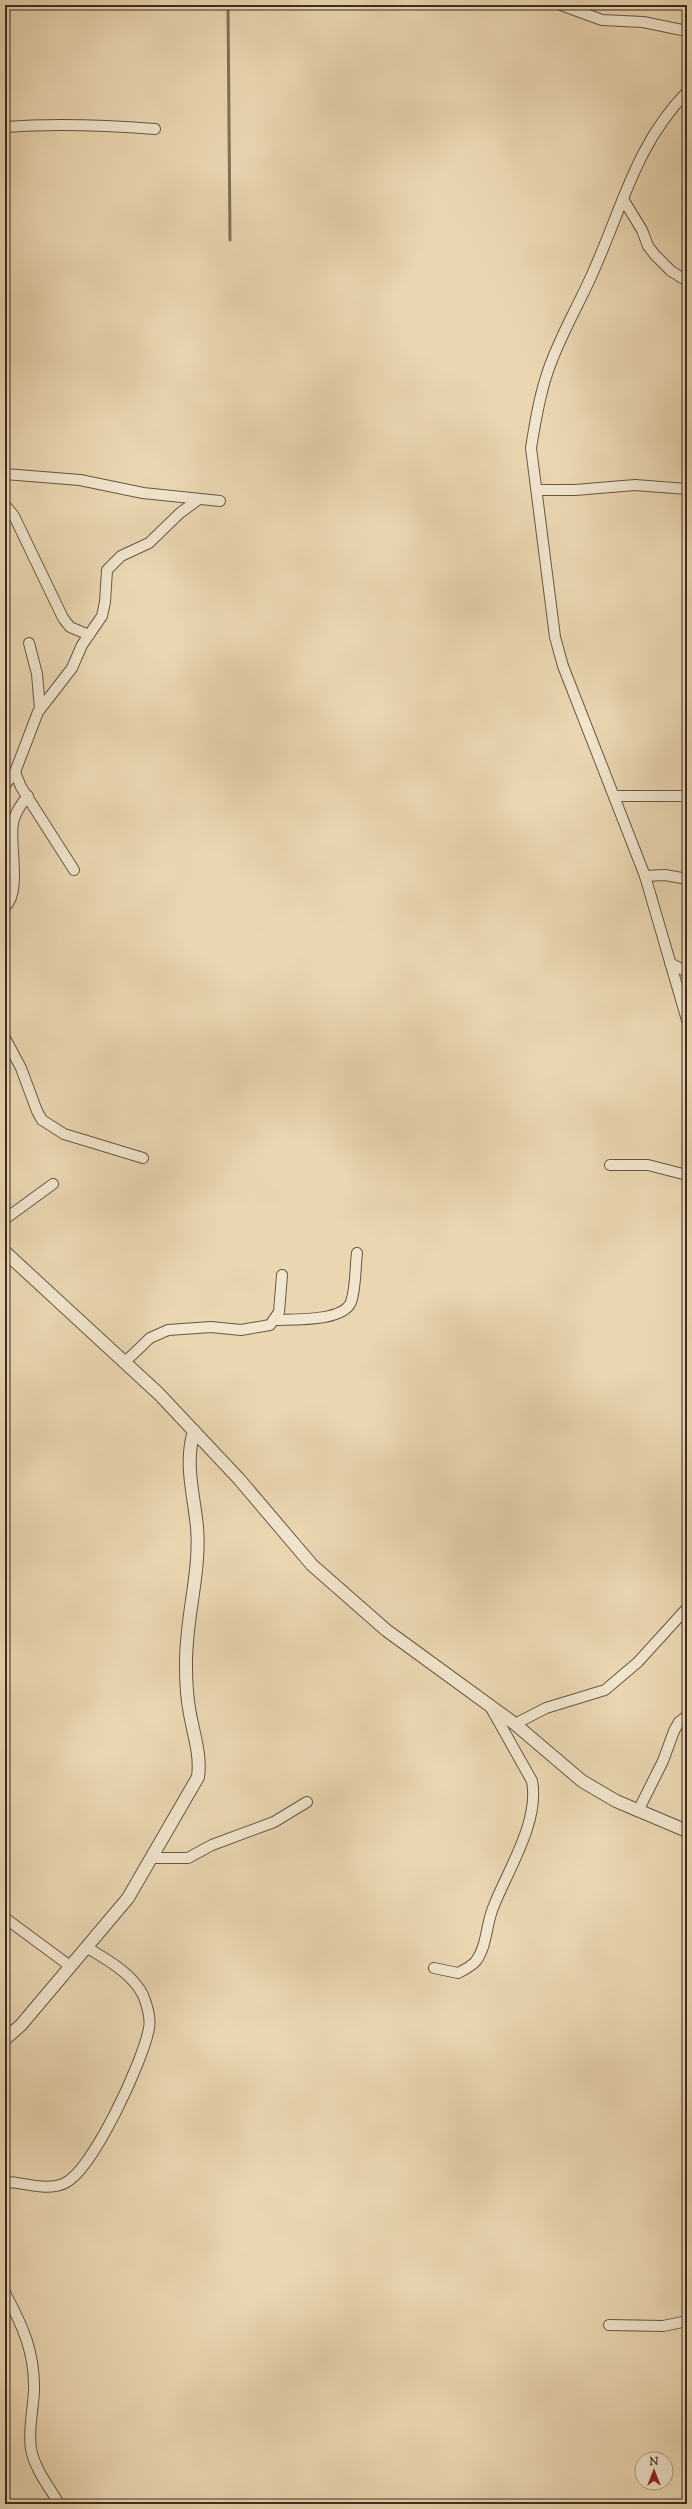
<svg xmlns="http://www.w3.org/2000/svg" width="692" height="2509" font-family="'Sorts Mill Goudy',serif">
  <style>
    .lines { fill: none; stroke-linecap: round; stroke-linejoin: round }
    .stream { stroke: #81705a; stroke-width: 3 }
    .minor-casing { stroke: #685744; stroke-width: 12 }
    .tertiary-casing { stroke: #685744; stroke-width: 14 }
    .minor { stroke: #f1e5cd; stroke-width: 10 }
    .tertiary { stroke: #f1e5cd; stroke-width: 12 }
  </style>
  <rect width="100%" height="100%" fill="#ead7b2"/>
  <filter id="stains"><feTurbulence type="fractalNoise" baseFrequency=".005" numOctaves="4"/><feColorMatrix values="0 0 0 0 .2 0 0 0 0 .09 0 0 0 0 .02 0 0 0 .5 -.17"/></filter>
  <radialGradient id="worn" r=".72"><stop offset=".6" stop-color="#630" stop-opacity="0"/><stop offset="1" stop-color="#630" stop-opacity=".3"/></radialGradient>
  <g class="lines">
    <path class="stream" d="M228 5 230 240"/>
    <g class="minor-casing">
      <g id="minor">
        <path d="M561 5 602 20 643 22 687 31"/>
        <path d="M687 92C638 142 624 201 597 263 582 300 559 336 547 374 539 398 535 423 531 448L555 637 563 666 645 876 687 1020"/>
        <path d="M5 127C55 123 105 125 155 129"/>
        <path d="M623 199 642 230 648 246 655 255 671 271 687 281"/>
        <path d="M5 474 80 480 143 493 220 501"/>
        <path d="M537 490H575L635 485 687 489"/>
        <path d="M5 505 14 516 63 618 70 627 89 635"/>
        <path d="M29 643 37 674 40 709"/>
        <path d="M15 772 21 787 74 870"/>
        <path d="M5 785 15 772 38 712 72 668 82 645 102 616 105 602 107 570 121 556 149 543 180 513 199 499"/>
        <path d="M614 796H687"/>
        <path d="M645 876 665 875 687 879"/>
        <path d="M5 907C22 892 9 844 13 823 15 812 21 804 28 796"/>
        <path d="M670 963 687 972"/>
        <path d="M5 1038 21 1068 37 1111 42 1120 64 1134 143 1158"/>
        <path d="M610 1165H648L687 1175"/>
        <path d="M5 1219 53 1184"/>
        <path d="M275 1320C293 1319 343 1322 351 1302 356 1288 355 1269 357 1253"/>
        <path d="M125 1362 150 1338 168 1330 211 1327 241 1330 270 1325 279 1312 282 1275"/>
        <path d="M515 1724 546 1708 605 1690 638 1662 687 1608"/>
        <path d="M638 1811 663 1761 674 1731 679 1722 687 1716"/>
        <path d="M151 1858H188L212 1845 274 1822 307 1802"/>
        <path d="M5 1918 70 1966"/>
        <path d="M434 1968 458 1973C464 1970 472 1966 476 1961 487 1946 486 1925 493 1908 507 1871 540 1822 532 1781L491 1708"/>
        <path d="M5 2182C25 2182 46 2192 65 2183 93 2170 144 2059 149 2028 151 2018 147 2005 143 1995 132 1973 106 1959 86 1947"/>
        <path d="M5 2293C23 2326 35 2353 34 2391 33 2411 28 2430 31 2449 35 2470 49 2486 59 2504"/>
        <path d="M609 2325 663 2326 687 2321"/>
      </g>
    </g>
    <g class="tertiary-casing">
      <g id="tertiary">
        <path d="M5 1252 159 1394 239 1479 312 1565 386 1630 515 1724 582 1781 616 1801 687 1831"/>
        <path d="M5 2039 21 2025 128 1898 198 1777C201 1755 194 1736 190 1714 187 1699 186 1681 186 1666 185 1619 201 1573 197 1527 194 1495 184 1464 194 1431"/>
      </g>
    </g>
    <use href="#minor" class="minor"/>
    <use href="#tertiary" class="tertiary"/>
  </g>
  <rect width="692" height="2509" fill="none" stroke="#ead7b2" stroke-width="20"/>
  <rect x="6" y="6" width="680" height="2497" fill="none" stroke="#3d2c20" stroke-width="2"/>
  <rect x="10" y="10" width="672" height="2489" fill="none" stroke="#3d2c20"/>
  <g transform="translate(654 2471)"><circle r="19" fill="#f1e5cd" stroke="#a99b88"/>
  <path d="M0-3L7 15L0 10L-7 15Z" fill="#8f2418"/>
  <text y="-6" font-size="11" font-weight="bold" text-anchor="middle" fill="#3d2c20">N</text>
  </g>
  <rect width="100%" height="100%" filter="url(#stains)"/>
  <rect width="100%" height="100%" fill="url(#worn)"/>
</svg>
